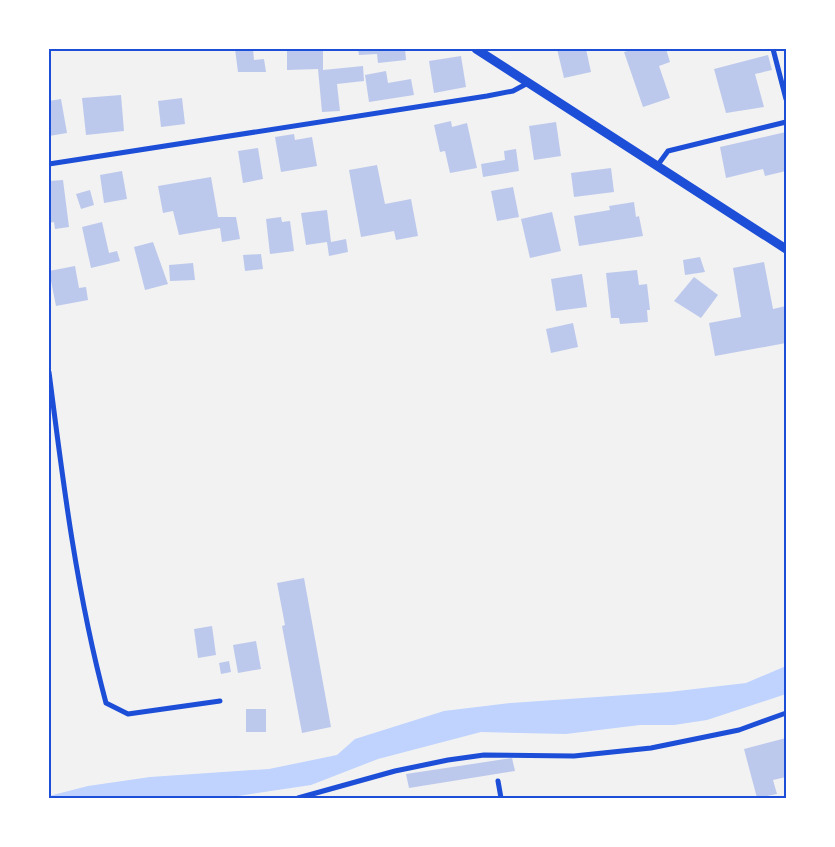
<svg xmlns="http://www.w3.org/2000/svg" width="835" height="847" font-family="'Alegreya Sans',sans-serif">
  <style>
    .water { fill: #bfd3fe }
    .building { fill: #bdc9ec }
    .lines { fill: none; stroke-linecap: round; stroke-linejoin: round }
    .minor { stroke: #1d4ed8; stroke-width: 5 }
    .tertiary { stroke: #1d4ed8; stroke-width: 9 }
    .neatline { fill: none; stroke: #1d4ed8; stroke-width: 2 }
  </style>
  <rect width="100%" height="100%" fill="#f2f2f2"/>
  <path class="water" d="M786 666V694L707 720 674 725H640L566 734 481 732 378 759 311 785 225 798H49V796L88 786 150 777 269 769 337 755 355 739 444 711 511 703 669 692 746 683Z"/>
  <g class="building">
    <path d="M235 49H253L254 60 264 59 266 72H238Z"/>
    <path d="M287 49H323V70L363 66 364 81 337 84 340 111 322 112 318 69 287 70Z"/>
    <path d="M358 49H405L406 60 378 63 377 54 359 55Z"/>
    <path d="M557 49H586L591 72 564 78Z"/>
    <path d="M635 49H666L670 62 659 66 670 98 643 107 624 52Z"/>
    <path d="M768 55 772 70 755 74 764 107 726 113 714 69Z"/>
    <path d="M461 56 466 87 434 93 429 61Z"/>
    <path d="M386 71 388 83 411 79 414 95 369 102 365 75Z"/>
    <path d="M121 95 124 131 86 135 82 98Z"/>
    <path d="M182 98 185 124 161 127 158 101Z"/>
    <path d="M61 99 67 133 49 136V101Z"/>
    <path d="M451 121 452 127 467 123 477 168 450 173 445 151 440 152 434 125Z"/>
    <path d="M556 122 561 156 534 160 529 126Z"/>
    <path d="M786 132V171L765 176 763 169 726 178 720 147Z"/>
    <path d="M294 134 295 140 312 137 317 166 281 172 275 137Z"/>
    <path d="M258 148 263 179 243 183 238 151Z"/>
    <path d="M516 149 519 171 483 177 481 164 505 160 504 151Z"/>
    <path d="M377 165 385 204 411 199 418 236 396 240 394 231 361 237 349 170Z"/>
    <path d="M611 168 614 192 574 197 571 173Z"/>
    <path d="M122 171 127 199 104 203 100 175Z"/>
    <path d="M211 177 218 217H236L240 239 222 242 220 228 179 235 173 211 163 213 158 186Z"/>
    <path d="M63 180 69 227 55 229 54 222 49 223V181Z"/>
    <path d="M513 187 519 217 497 221 491 191Z"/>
    <path d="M90 190 94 205 81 209 76 194Z"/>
    <path d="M634 202 636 217 639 216 643 236 579 246 574 216 610 210 609 206Z"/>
    <path d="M327 210 331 242 346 239 348 252 329 256 327 242 306 245 301 213Z"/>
    <path d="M552 212 561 251 530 258 521 219Z"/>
    <path d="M281 217 282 222 290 221 294 251 270 254 266 219Z"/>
    <path d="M102 222 109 253 117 251 120 261 91 268 82 227Z"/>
    <path d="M153 242 168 284 145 290 134 247Z"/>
    <path d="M261 254 263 269 245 271 243 255Z"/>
    <path d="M700 257 705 272 685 275 683 260Z"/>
    <path d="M764 262 773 309 786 306V343L715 356 709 323 741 317 733 268Z"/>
    <path d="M193 263 195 280 170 281 169 265Z"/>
    <path d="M75 266 79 288 86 287 88 300 56 306 49 271Z"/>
    <path d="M637 270 639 285 647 284 650 310H647L648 322 620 324 619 318H611L606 273Z"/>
    <path d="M582 274 587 307 556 311 551 279Z"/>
    <path d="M694 277 718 295 701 318 674 301Z"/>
    <path d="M573 323 578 347 551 353 546 329Z"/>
    <path d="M304 578 331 727 302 733 282 626 285 625 277 583Z"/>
    <path d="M212 626 216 655 198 658 194 629Z"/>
    <path d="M256 641 261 669 238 673 233 645Z"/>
    <path d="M229 661 231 672 221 674 219 663Z"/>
    <rect x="246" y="709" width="20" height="23"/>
    <path d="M786 738V777L773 780 777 794 757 798 744 749Z"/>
    <path d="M512 758 515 771 409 788 406 774Z"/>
  </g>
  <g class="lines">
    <g class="minor">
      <path d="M773 49 786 99"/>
      <path d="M49 164 487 96 513 91 528 83"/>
      <path d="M657 166 668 151 786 122"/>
      <path d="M49 372C63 483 77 595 106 703L128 714 220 701"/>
      <path d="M498 781 501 798"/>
      <path d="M298 798 395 771 448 760 484 755 574 756 651 748 739 730 786 713"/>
    </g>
    <path class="tertiary" d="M476 49 786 249"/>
  </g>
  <rect width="835" height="847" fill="none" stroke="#ffffff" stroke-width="100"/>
  <rect x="50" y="50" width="735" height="747" class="neatline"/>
</svg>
